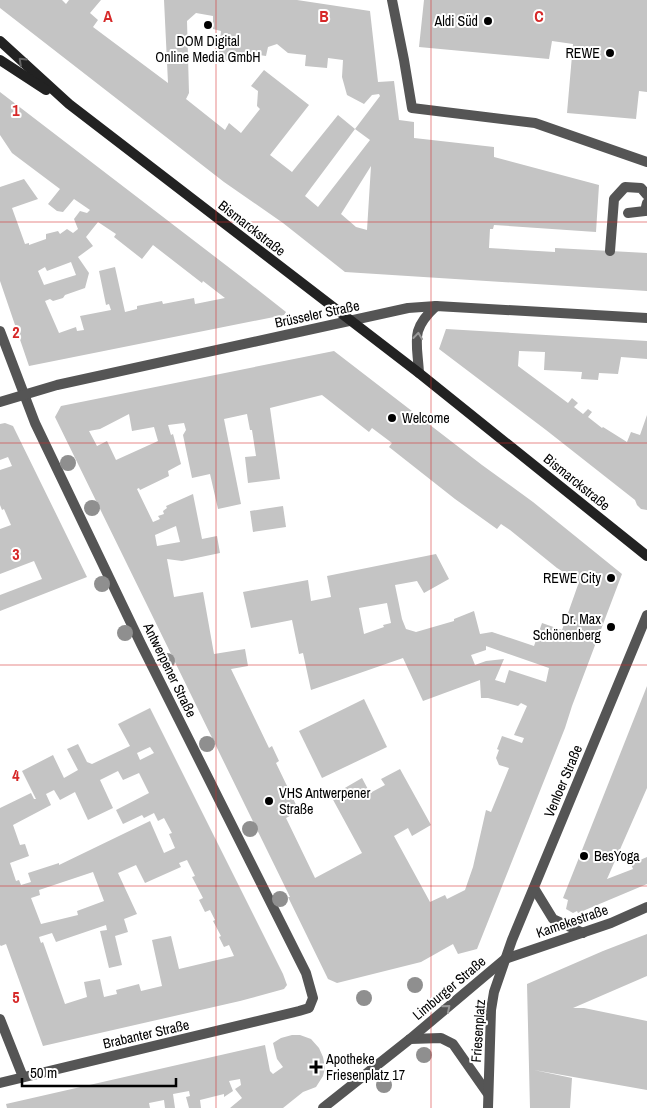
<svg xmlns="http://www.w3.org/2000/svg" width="647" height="1108" font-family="'Archivo Narrow',sans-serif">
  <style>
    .building { fill: #c4c4c4; fill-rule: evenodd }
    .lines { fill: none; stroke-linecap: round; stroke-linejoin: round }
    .service { stroke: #555; stroke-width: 10 }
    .minor { stroke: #555; stroke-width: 10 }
    .tertiary { stroke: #555; stroke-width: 10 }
    .secondary { stroke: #222; stroke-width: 10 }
    .tree { fill: #8f8f8f }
    .oneway { stroke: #646464 }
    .oneway2 { stroke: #999 }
    .grid { fill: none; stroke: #d62828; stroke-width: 1; stroke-opacity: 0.55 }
    .poi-dot { fill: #000; stroke: #fff; stroke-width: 2 }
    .labels { text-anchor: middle; stroke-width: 4; stroke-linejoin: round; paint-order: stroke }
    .poi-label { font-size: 14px; fill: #000; stroke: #fff; text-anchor: end }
    .street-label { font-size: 14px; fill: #000; stroke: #fff }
    .grid-label { font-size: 16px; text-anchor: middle; font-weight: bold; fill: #d62828; stroke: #fff; stroke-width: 4; stroke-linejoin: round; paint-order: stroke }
  </style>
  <rect width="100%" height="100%" fill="#fff"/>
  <g class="building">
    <path d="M0 0H62L66 4 69 0H101L90 13 98 20 93 27 168 83 164 0H297L370 11 378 82 394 81 399 120 414 122V138L494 147V157L599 185 596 232 494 225 493 229H490L489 248 555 252V248L647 253V291L345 272 283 223 224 182 0 8ZM196 13 213 16V29L221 31 218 60 244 63 245 53 266 56 268 47 277 44 288 53 306 55 305 66 327 68 328 58 343 60 342 77 347 95 364 104 372 95 379 94 380 96 355 129 370 140 318 207 305 196 355 129 338 115 292 172 270 155 309 105 264 70 251 86 258 91 257 106 260 109 241 133 229 123 225 130 186 99 189 93 187 21ZM371 166 367 230 356 227 341 214Z"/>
    <path d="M424 0H647V92L639 91 636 119 567 113 573 44 552 41 549 59 419 47Z"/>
    <path d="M0 92 244 279 286 312 284 315 29 366 0 281V187L24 179 38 199 12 208 25 244 29 243V245L46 239V234L58 231 60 234 67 229 73 233 78 229 74 219 80 211 87 213 90 210 74 199 63 212 57 211 48 204 60 189 12 153 0 135ZM98 222 116 234 114 237 142 259 153 245 202 283 203 281 225 298 195 304 194 298 163 304 162 301 137 306V309L125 312 115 267 99 271 106 305 109 304 111 310 80 316 84 330 77 331 76 327 59 333 45 301 50 299 53 301 63 298 65 295 85 288 89 273 78 257 93 246 86 237ZM71 262 76 275 44 285 38 271 45 267 47 271Z"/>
    <path d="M446 329 647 341V359L621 357 618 374 599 373 598 380 581 379 582 372 544 370 545 352 519 351 518 366 568 403 572 398 578 403 574 407 583 414 588 409 592 412 588 417 602 428 603 427 627 442 631 432 640 435 647 415V510L641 509 637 505 635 500 546 430 439 349Z"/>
    <path d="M334 351 482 465 533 502 622 574 572 706 565 728 477 949 458 954 453 944 421 962 337 983 328 979 288 897H290L55 417 61 406ZM322 395 369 432 372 428 392 443 389 447 455 499 497 529 501 524 510 530 557 568 579 582 562 630 542 623 534 646 492 632 480 634 474 611 454 619V621L416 632 406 629 402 619 395 585 417 581 424 593 449 579 436 554 327 576 331 597 311 601 308 580 243 592 251 628 292 620 299 654 303 653 311 690 403 658 423 701 480 680 481 698H488L518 706 521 703 527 706 514 735 524 738 522 743 502 736 497 749 499 750 496 758 499 765 509 768 491 812 486 810 473 867 465 890 447 899 445 895 430 902 394 836 408 828 412 836 431 825 400 769 381 779 385 785 370 793 362 778 331 796 362 853 315 878 286 818 299 811 276 763 279 761 272 746 269 748 231 669 248 666 245 649 214 654 203 592 174 597 167 559 182 561 220 553 217 536 202 539 193 494 166 506 167 508 163 511 164 514 158 516 160 519 153 522 137 489 139 488 140 490 169 476 168 471 181 464 173 434 171 435 168 425 184 423 186 430 183 435 192 478 210 474 218 509 241 504 224 419 247 414 250 430H252L256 456 245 457 248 483 280 479 270 408ZM129 414 132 431 154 427 158 441 116 460 107 441 97 446 89 431 100 429ZM176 526 180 542 157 546 155 535ZM387 603 391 623 383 625 384 627 364 634 359 608ZM486 646 549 668 546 682 509 670 505 683 495 680 504 659 486 661 475 665 471 655 486 650Z"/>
    <path d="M5 423 13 426 87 577 0 611V595L42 579 34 561 0 574V529L11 525 4 509 2 510 0 505V470L12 466 8 457 0 460V424Z"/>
    <path d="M283 506 286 527 253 532 250 511Z"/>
    <path d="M647 686V788L607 879 633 869 631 864 647 857V884L578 913 577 911 573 913 566 909 568 900 563 898Z"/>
    <path d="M364 699 387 747 322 778 299 731Z"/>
    <path d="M150 708 283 974 287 985 284 989 240 1001 43 1046 6 944 1 946 0 945V808L31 793 34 799H36L22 771 53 755 64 778 78 770 67 749 78 744 87 762 92 764 130 746 118 724ZM150 747 154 753 140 760 137 753ZM118 771 123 780 139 773 149 793 116 810 123 824 142 815 144 818 154 813 158 821 164 818 172 833 169 834 175 848 164 853 150 821 59 865V863L28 873 31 882 21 885 19 880 16 881 10 863 29 856 25 844 20 845 13 825 51 805 46 794 54 790 60 800 75 792 88 820 113 808 100 780ZM187 860 195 876 192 877 203 898 199 900 205 912 210 910 215 920 213 921 221 936 219 937 224 947 229 945 234 956 179 969 171 936 152 940 162 986 141 991 139 984 116 990 117 994 104 997 100 979 84 982 87 997 65 1004 43 942 41 943 39 937 52 933 56 942 106 925 107 930 100 931 109 968 122 965 115 936 128 932 124 919 137 914 118 873 136 865 145 883 181 867 179 863ZM93 872 104 901 77 911 78 915 41 924 31 898 40 895 39 890Z"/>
    <path d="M647 934V976L573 1008H584L647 1021V1090L534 1070 572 1078 570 1108H530L527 984 603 951Z"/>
    <path d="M292 1035H300L311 1039 319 1048 323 1057 325 1068 323 1076 316 1087 303 1092 283 1108H230L242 1098 235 1089 241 1085 240 1079 229 1081 233 1091 224 1097V1094L200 1100 201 1108H189L186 1097 190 1096 189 1091 173 1094 175 1108H165L164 1100 149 1103 150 1108H7L6 1104 265 1045 270 1071 273 1074 283 1067 277 1059 273 1043 281 1038Z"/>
  </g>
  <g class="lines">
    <g class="service">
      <path d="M392 0 404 60 412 108 535 123 647 162"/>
      <path d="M628 213 645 211 647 203"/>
      <path d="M610 251 614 199 625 187 641 188 647 195"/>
      <path d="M534 888 553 919 583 933"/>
    </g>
    <g class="minor">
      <path d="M0 331 35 423 141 644 306 973 313 998 309 1008 299 1011 0 1083"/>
      <path d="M419 373C417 340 410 330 436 306"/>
      <path d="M0 402 57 385 349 321"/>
      <path d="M0 1019 23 1077"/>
      <path d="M410 1039 441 1038 453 1044 488 1094"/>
      <path d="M323 1108 410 1039 505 959 611 923 647 907"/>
    </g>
    <g class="tertiary">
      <path d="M349 321 408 308 436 306 647 318"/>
      <path d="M488 1108 491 1010 494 992 512 940 647 615"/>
    </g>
    <g class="secondary">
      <path d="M0 41 69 104 419 373 647 556"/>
      <path d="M0 60 46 90"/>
    </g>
  </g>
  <g class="tree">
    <circle cx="68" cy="463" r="8"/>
    <circle cx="92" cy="508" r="8"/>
    <circle cx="102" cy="584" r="8"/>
    <circle cx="125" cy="633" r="8"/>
    <circle cx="167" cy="661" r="8"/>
    <circle cx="207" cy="744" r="8"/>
    <circle cx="250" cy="829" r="8"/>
    <circle cx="280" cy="899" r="8"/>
    <circle cx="415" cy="985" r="8"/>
    <circle cx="364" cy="998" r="8"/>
    <circle cx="424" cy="1055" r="8"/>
    <circle cx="384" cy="1085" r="8"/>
  </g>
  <defs><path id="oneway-chevron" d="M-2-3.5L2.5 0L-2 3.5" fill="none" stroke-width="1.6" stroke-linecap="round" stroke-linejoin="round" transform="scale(1.25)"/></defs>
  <use class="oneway" href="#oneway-chevron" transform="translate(22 61) rotate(-137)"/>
  <g class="oneway2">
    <use href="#oneway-chevron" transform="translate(418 336) rotate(-84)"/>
    <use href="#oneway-chevron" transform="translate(447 1008) rotate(-40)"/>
  </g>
  <path class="grid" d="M216 0V1108M431 0V1108M0 222H647M0 443H647M0 665H647M0 886H647"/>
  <g class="poi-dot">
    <circle cx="488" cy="21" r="5"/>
    <circle cx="208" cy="25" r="5"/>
    <circle cx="610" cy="53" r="5"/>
    <circle cx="392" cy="418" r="5"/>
    <circle cx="611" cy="578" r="5"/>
    <circle cx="611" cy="627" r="5"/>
    <circle cx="269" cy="801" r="5"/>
    <circle cx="584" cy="856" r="5"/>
    <path d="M313.5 1059.5h5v5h5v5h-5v5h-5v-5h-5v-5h5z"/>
  </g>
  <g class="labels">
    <g class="poi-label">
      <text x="478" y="26">Aldi Süd</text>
      <text x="208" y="46" text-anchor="middle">DOM Digital<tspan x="208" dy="16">Online Media GmbH</tspan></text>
      <text x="600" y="58">REWE</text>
      <text x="402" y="423" text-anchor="start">Welcome</text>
      <text x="601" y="583">REWE City</text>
      <text x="601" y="624">Dr. Max<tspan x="601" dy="16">Schönenberg</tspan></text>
      <text x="279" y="798" text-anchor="start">VHS Antwerpener<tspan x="279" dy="16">Straße</tspan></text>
      <text x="594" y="861" text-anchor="start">BesYoga</text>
      <text x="326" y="1064" text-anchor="start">Apotheke<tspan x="326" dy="16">Friesenplatz 17</tspan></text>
    </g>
    <g class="street-label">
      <text transform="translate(252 228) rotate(38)" y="5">Bismarckstraße</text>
      <text transform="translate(317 314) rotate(-12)" y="5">Brüsseler Straße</text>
      <text transform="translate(577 482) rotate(39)" y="5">Bismarckstraße</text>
      <text transform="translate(170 670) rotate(64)" y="5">Antwerpener Straße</text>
      <text transform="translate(563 781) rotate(-67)" y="5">Venloer Straße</text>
      <text transform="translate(572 921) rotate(-19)" y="5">Kamekestraße</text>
      <text transform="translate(449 988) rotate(-40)" y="5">Limburger Straße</text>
      <text transform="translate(478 1031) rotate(-86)" y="5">Friesenplatz</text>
      <text transform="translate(146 1034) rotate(-13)" y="5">Brabanter Straße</text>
    </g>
  </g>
  <g class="grid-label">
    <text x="108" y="22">A</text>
    <text x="324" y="22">B</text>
    <text x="539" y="22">C</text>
    <text x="16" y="116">1</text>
    <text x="16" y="338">2</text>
    <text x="16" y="560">3</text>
    <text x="16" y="781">4</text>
    <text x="16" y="1003">5</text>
  </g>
  <path d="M22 1078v8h154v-8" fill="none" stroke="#000000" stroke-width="2.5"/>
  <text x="30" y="1078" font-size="15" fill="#000000" stroke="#ffffff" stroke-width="4" paint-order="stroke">50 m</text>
</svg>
